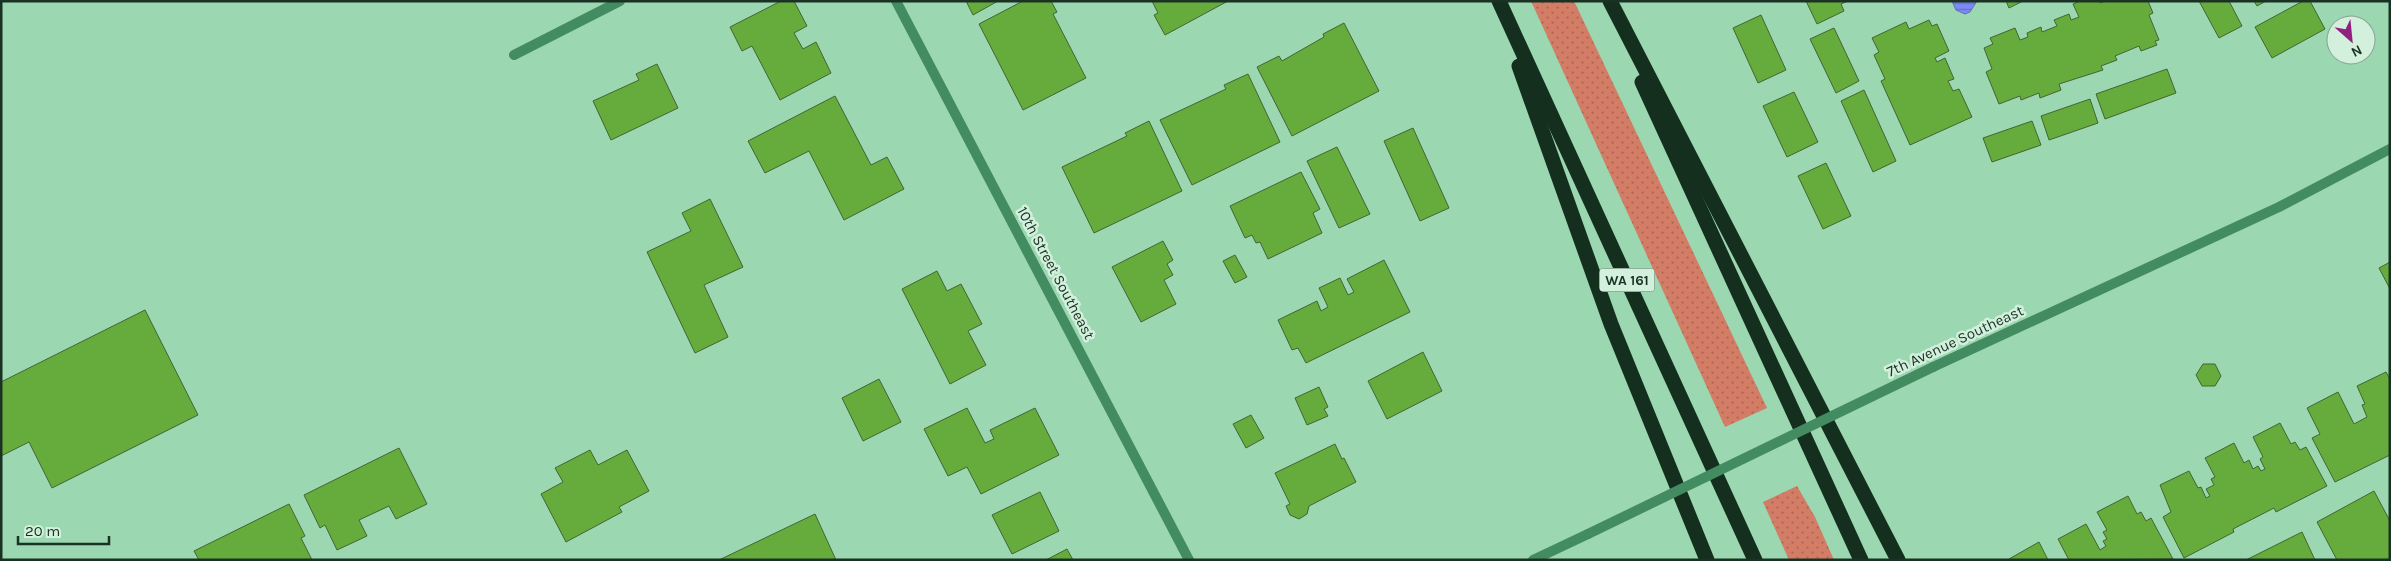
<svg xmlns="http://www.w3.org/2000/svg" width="2391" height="561" font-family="Karla,sans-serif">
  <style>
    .green { fill: url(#green-dots) }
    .water { fill: url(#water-rules); stroke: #5f6fb7 }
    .building { fill: #66ac3d; stroke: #446434 }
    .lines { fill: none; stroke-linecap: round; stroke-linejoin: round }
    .minor { stroke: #438c61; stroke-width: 10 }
    .tertiary { stroke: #438c61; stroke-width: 10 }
    .motorway { stroke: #152f1f; stroke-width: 15 }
    .tertiary-bridge { stroke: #438c61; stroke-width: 10 }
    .labels { text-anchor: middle; stroke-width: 5; stroke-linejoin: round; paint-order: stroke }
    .shield { fill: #d2f0dc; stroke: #516b5a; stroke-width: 1 }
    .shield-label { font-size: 14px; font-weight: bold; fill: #1a3223 }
    .street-label { font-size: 15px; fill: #1a3223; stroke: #d2f0dc }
  </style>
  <defs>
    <pattern id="green-dots" width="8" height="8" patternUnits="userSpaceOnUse" patternTransform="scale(1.25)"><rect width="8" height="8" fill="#d37d66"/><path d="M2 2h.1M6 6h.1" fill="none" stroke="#aa6754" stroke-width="1.8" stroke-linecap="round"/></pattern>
    <pattern id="water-rules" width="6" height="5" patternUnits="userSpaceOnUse" patternTransform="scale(1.25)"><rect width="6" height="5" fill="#7c89f7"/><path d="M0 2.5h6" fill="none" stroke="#6571c8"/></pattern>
  </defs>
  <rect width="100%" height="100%" fill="#9bd7b0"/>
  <g class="green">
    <path d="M1531 1H1574L1767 408 1725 427Z"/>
    <path d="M1797 486 1815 517 1834 560H1789L1763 502Z"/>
  </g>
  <path class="water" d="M1952 1H1977L1970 12 1965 14 1956 10Z"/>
  <g class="building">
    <path d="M781 1H794L807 26 794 33 803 49 816 42 831 73 780 100 752 46 742 51 730 27Z"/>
    <path d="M966 1H998L973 15Z"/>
    <path d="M1023 1H1051L1057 12 1053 14 1086 78 1023 110 979 24Z"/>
    <path d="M1152 1H1228L1165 35 1154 15 1158 13Z"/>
    <path d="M1806 1H1848L1841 4 1844 11 1817 24Z"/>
    <path d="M2006 1H2023L2009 8Z"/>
    <path d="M2080 1H2099L2100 3 2106 1H2148L2153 13 2149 15 2159 40 2155 41 2157 45 2141 51 2139 46 2115 56 2117 60 2101 66 2103 70 2059 84 2061 90 2040 98 2039 93 2021 100 2020 96 1999 104 1986 72 1992 69 1984 48 1993 44 1990 38 2015 28 2020 40 2028 37 2027 33 2041 27 2042 32 2057 26 2054 20 2069 14 2071 20 2079 17 2073 4Z"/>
    <path d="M2199 1H2229L2242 26 2219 38Z"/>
    <path d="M2254 1H2266L2257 6Z"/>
    <path d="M2303 1H2310L2325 29 2272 58 2255 27Z"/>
    <path d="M1761 15 1786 70 1758 83 1733 28Z"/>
    <path d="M1929 20 1932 26 1937 24 1949 51 1935 58 1937 62 1945 58 1954 79 1948 81 1953 91 1959 89 1972 117 1910 145 1881 81 1885 79 1874 55 1879 52 1872 38 1906 22 1909 29Z"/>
    <path d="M1344 23 1379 91 1292 136 1257 67 1279 56 1282 61 1324 37 1323 34Z"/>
    <path d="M1834 28 1859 81 1836 93 1810 39Z"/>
    <path d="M657 64 678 108 611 140 593 101 639 80 636 74Z"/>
    <path d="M2167 69 2176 93 2105 119 2096 94Z"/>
    <path d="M1248 74 1280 142 1192 185 1160 120 1226 89 1224 85Z"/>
    <path d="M1864 90 1896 161 1873 172 1841 101Z"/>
    <path d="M1794 92 1818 142 1787 157 1763 106Z"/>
    <path d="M835 96 871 165 887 157 904 189 844 220 809 151 765 173 748 141Z"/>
    <path d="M2090 99 2098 123 2049 140 2041 116Z"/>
    <path d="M1149 121 1182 191 1094 233 1062 167 1127 136 1125 133Z"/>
    <path d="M2032 121 2041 145 1992 162 1983 138Z"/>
    <path d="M1413 128 1449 208 1420 221 1384 141Z"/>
    <path d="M1337 147 1370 214 1339 228 1307 161Z"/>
    <path d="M1826 163 1851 216 1823 229 1798 176Z"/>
    <path d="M1301 172 1320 209 1313 213 1322 233 1268 259 1260 242 1256 243 1252 235 1245 238 1230 206Z"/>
    <path d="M710 199 743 267 704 285 728 337 695 353 647 252 691 231 682 213Z"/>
    <path d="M1163 241 1173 260 1167 264 1173 275 1164 280 1176 304 1141 322 1112 267Z"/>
    <path d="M1235 255 1247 277 1235 283 1223 261Z"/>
    <path d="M1384 260 1410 312 1306 363 1298 348 1292 350 1278 320 1317 301 1321 311 1328 307 1319 288 1340 278 1348 295 1354 292 1347 279Z"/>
    <path d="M2390 262V289L2379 268Z"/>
    <path d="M937 271 947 291 961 284 982 324 968 331 986 365 950 384 902 289Z"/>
    <path d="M145 310 198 415 52 488 29 442 1 456V382Z"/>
    <path d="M1423 352 1442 391 1387 419 1368 381Z"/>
    <path d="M2203 364H2215L2221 376 2215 386H2202L2196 375Z"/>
    <path d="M2386 372 2390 379V455L2335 482 2312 438 2320 434 2307 408 2338 392 2354 424 2367 417 2362 405 2365 404 2357 386Z"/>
    <path d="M879 379 901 422 863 441 842 398Z"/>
    <path d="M1319 387 1328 407 1324 409 1328 416 1307 425 1295 398Z"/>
    <path d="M967 408 985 443 994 439 990 430 1035 408 1059 455 981 494 967 467 948 476 924 429Z"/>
    <path d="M1251 415 1264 438 1246 448 1233 424Z"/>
    <path d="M2280 423 2291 444 2295 442 2300 450 2306 447 2327 486 2276 512 2274 508 2233 529 2234 532 2184 558 2163 517 2171 512 2160 485 2189 471 2198 488 2201 487 2206 498 2210 496 2206 489 2214 485 2211 479 2215 477 2205 458 2234 443 2244 463 2249 460 2253 469 2258 466 2261 471 2265 469 2260 459 2263 457 2253 437Z"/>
    <path d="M1335 444 1342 459 1344 458 1356 482 1309 506 1307 514 1299 519 1290 515 1286 506 1290 504 1275 473Z"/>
    <path d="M399 448 427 504 396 519 389 506 359 520 367 536 337 550 325 525 320 528 304 495Z"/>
    <path d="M590 450 598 465 627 450 649 491 619 507 622 512 566 542 541 494 563 482 555 468Z"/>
    <path d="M2374 491 2390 521V560H2337L2317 522Z"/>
    <path d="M1040 492 1059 531 1012 554 992 515Z"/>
    <path d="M2128 496 2137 514 2141 512 2146 521 2151 518 2173 559 2069 560 2058 539 2086 524 2100 550 2106 546 2103 541 2107 539 2103 532 2107 530 2097 512Z"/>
    <path d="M289 504 305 536 301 538 312 560H199L194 551Z"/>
    <path d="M815 514 836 560H719Z"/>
    <path d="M2302 532 2315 560H2246Z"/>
    <path d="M2039 542 2048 560H2009V559Z"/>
    <path d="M1067 549 1073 560H1046Z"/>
  </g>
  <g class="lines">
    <g class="minor">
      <path d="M896 1 1189 560"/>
      <path d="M514 55 620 1"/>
    </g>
    <g class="tertiary">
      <path d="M1933 367 2279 207 2390 149"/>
      <path d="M1533 560 1588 534"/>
    </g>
    <g class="motorway">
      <path d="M1499 1 1755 560"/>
      <path d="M1610 1 1898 560"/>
      <path d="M1519 66 1611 324 1707 560"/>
      <path d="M1642 82 1861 560"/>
    </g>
    <path class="tertiary-bridge" d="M1588 534 1933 367"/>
  </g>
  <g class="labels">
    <rect class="shield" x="1599.5" y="268.5" width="55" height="23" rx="4"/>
    <g class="shield-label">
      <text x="1627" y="285">WA 161</text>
    </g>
    <g class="street-label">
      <text transform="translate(1056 273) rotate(62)" y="5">10th Street Southeast</text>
      <text transform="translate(1955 341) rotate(-25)" y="5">7th Avenue Southeast</text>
    </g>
  </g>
  <rect width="2391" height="561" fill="none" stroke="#1a3223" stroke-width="5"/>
  <g transform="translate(2351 40) rotate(153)"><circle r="24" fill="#d2f0dc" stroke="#88a492"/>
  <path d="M0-4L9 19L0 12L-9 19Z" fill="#922080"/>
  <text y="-8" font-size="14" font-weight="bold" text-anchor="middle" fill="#1a3223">N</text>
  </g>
  <path d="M18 536v8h91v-8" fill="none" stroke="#1a3223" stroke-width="2.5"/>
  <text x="25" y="536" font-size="15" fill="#1a3223" stroke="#d2f0dc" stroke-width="4" paint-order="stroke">20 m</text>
</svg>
